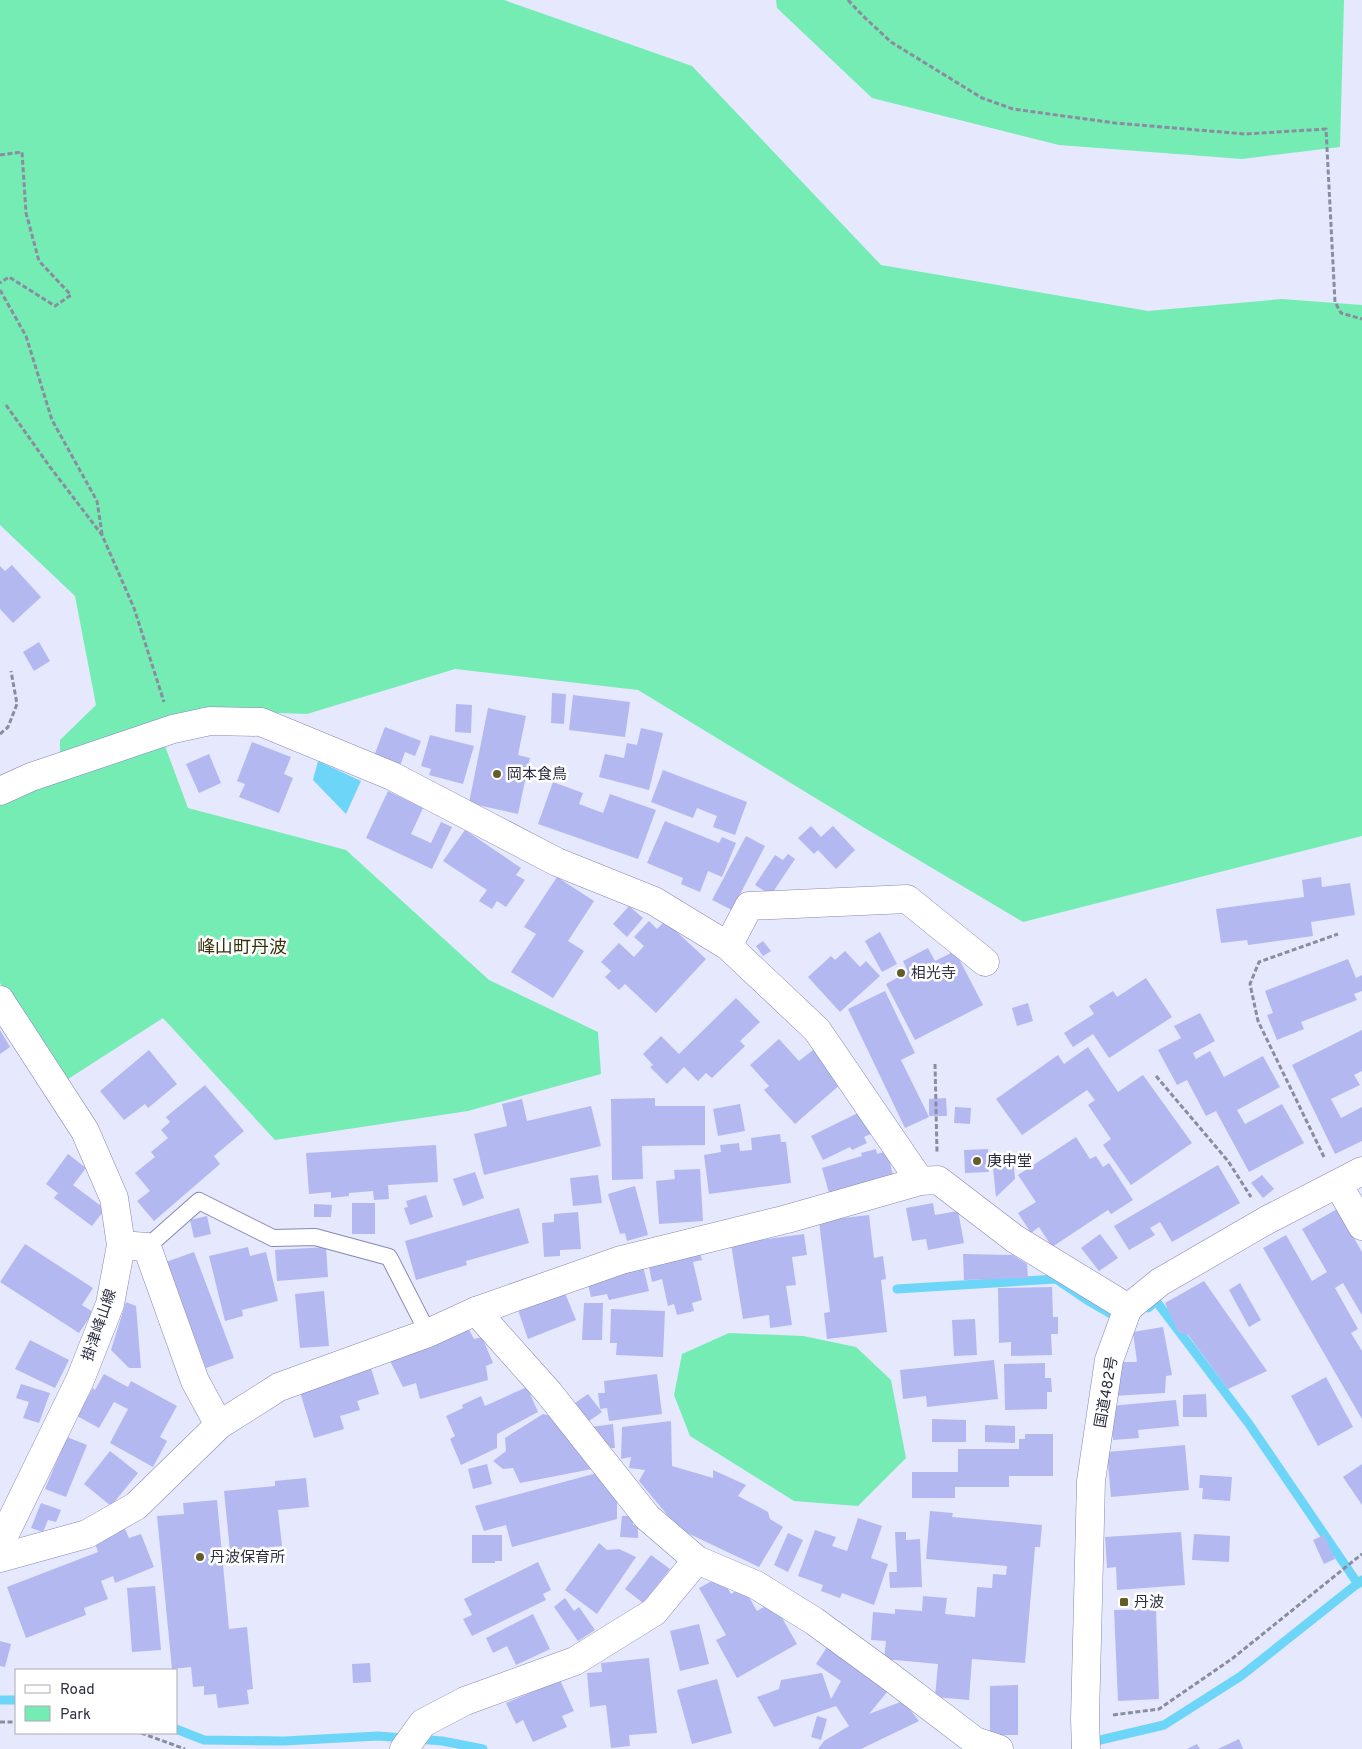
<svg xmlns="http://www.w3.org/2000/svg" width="1362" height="1749" font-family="Overpass,'Noto Sans JP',sans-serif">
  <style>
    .green { fill: #75ecb4 }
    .water { fill: #6dd6f8 }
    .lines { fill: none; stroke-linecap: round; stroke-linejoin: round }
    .stream { stroke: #6dd6f8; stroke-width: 9 }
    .building { fill: #b4b8f1 }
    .service-casing { stroke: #8588b6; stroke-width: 18 }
    .minor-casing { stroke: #8588b6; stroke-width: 29 }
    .secondary-casing { stroke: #8588b6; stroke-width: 29 }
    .trunk-casing { stroke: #8588b6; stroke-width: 29 }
    .path { stroke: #8a8ca0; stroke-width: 3; stroke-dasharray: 5 2.5; stroke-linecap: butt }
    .service { stroke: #fff; stroke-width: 16 }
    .minor { stroke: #fff; stroke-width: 28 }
    .secondary { stroke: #fff; stroke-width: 28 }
    .trunk { stroke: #fff; stroke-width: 28 }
    .poi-dot { fill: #645d29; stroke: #fff; stroke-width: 2 }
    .labels { text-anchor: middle; stroke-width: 5; stroke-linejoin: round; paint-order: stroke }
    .poi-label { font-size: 15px; fill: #2d2e41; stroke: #fff; text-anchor: start }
    .street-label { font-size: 15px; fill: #2d2e41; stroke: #fff }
    .quarter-label { font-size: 18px; fill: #393308; stroke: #fff }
  </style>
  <rect width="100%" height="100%" fill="#e6e8fd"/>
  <g class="green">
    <path d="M0 0H504L692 66 881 265 1148 311 1282 299 1362 305V836L1023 922 868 830 638 690 455 669 307 714 207 710 60 756V740L96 705 75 596 0 525Z"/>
    <path d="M776 0H1344L1340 147 1242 159 1059 145 872 98 777 8Z"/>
    <path d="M165 746 188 808 346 850 489 980 598 1032 601 1074 468 1111 275 1140 163 1018 65 1081 0 983V801L32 788Z"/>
    <path d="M729 1333 803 1336 856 1347 891 1380 906 1458 858 1506 794 1501 690 1436 674 1395 682 1354Z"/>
  </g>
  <path class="water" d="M318 761 361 781 346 814 313 780Z"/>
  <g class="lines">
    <g class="stream">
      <path d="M897 1289 1056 1279 1087 1300 1120 1319"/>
      <path d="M1148 1308 1156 1301 1249 1424 1358 1584"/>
      <path d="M0 1700H16"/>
      <path d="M176 1729 204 1740 284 1741 378 1736 442 1741 483 1749"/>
      <path d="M1096 1741 1164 1725 1241 1676 1362 1580"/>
    </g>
  </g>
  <g class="building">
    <path d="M12 565 41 597 13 623 0 609V566L5 571Z"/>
    <path d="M39 642 50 661 34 671 23 652Z"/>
    <path d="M552 693 566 694 564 724 551 723Z"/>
    <path d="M573 695 630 702 625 737 569 730Z"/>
    <path d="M456 704 472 705 471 733 455 732Z"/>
    <path d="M488 708 526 716 518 755 530 758 518 814 469 803Z"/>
    <path d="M385 727 421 741 415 756 405 752 400 766 374 756Z"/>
    <path d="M641 728 663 733 649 790 599 777 605 754 624 758 627 743 637 745Z"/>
    <path d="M430 735 474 746 463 784 429 775 431 769 421 766Z"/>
    <path d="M252 742 291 757 284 774 293 778 279 813 239 797 245 784 237 781Z"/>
    <path d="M209 754 221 783 199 793 186 764Z"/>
    <path d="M663 770 747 802 735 835 713 827 717 816 697 808 693 818 651 802Z"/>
    <path d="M553 782 583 793 579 804 603 813 610 794 656 810 638 859 538 824Z"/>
    <path d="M388 791 423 808 411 834 431 843 441 822 452 827 432 869 366 838Z"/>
    <path d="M665 821 719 843 722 837 736 843 722 877 708 871 700 892 681 884 683 878 647 863Z"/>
    <path d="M811 826 821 837 833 826 855 850 836 869 818 850 814 854 798 838Z"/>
    <path d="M465 830 521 868 516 875 525 880 506 907 497 901 492 909 479 901 487 890 443 861Z"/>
    <path d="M746 836 765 846 732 910 712 900Z"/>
    <path d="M788 854 795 859 771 895 755 885 775 855 783 860Z"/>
    <path d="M557 877 594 901 568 941 584 951 553 998 511 972 536 934 524 927Z"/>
    <path d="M1321 877 1322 887 1350 883 1355 915 1311 922 1313 936 1248 945 1247 940 1221 943 1216 909 1304 897 1302 880Z"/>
    <path d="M629 906 643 918 627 937 613 924Z"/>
    <path d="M649 921 657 929 665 921 706 959 656 1013 625 984 619 990 605 977 611 971 601 962 619 943 634 957 644 946 634 937Z"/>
    <path d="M880 932 897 964 882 972 865 941Z"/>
    <path d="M763 941 771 951 763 956 756 946Z"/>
    <path d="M928 948 935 961 955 951 983 1005 915 1040 886 984 908 972 903 961Z"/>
    <path d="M845 951 860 967 866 961 880 976 840 1012 808 977 831 956 835 960Z"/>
    <path d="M1348 959 1356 978 1362 975V991L1354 994 1357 1000 1301 1022 1304 1029 1277 1040 1267 1015 1273 1013 1265 991Z"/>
    <path d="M1146 978 1172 1017 1109 1058 1093 1034 1073 1047 1064 1033 1094 1014 1089 1006 1113 991 1117 997Z"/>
    <path d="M885 991 915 1053 901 1060 929 1117 905 1128 848 1009Z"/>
    <path d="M736 998 760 1022 740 1041 745 1046 712 1078 706 1073 698 1081 684 1067 667 1084 650 1067 653 1065 643 1054 661 1036 679 1054Z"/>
    <path d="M1028 1003 1033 1021 1017 1026 1012 1008Z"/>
    <path d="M1200 1013 1215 1041 1193 1053 1196 1059 1210 1051 1224 1077 1263 1056 1280 1087 1237 1110 1245 1124 1282 1104 1304 1143 1249 1172 1216 1111 1206 1116 1187 1080 1177 1085 1158 1050 1181 1038 1174 1026Z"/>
    <path d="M0 1030 10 1047 0 1054Z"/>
    <path d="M1362 1030V1071L1354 1075 1360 1085 1331 1099 1341 1118 1362 1107V1141L1335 1154 1292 1065Z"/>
    <path d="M779 1039 799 1061 813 1050 842 1083 795 1124 764 1090 769 1086 750 1065Z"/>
    <path d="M1088 1047 1118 1092 1143 1075 1192 1143 1131 1185 1103 1145 1111 1139 1088 1105 1095 1100 1087 1090 1022 1135 996 1099 1058 1055 1064 1064Z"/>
    <path d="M149 1050 177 1084 148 1108 145 1104 124 1120 100 1091Z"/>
    <path d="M205 1085 244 1131 214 1156 220 1164 154 1221 137 1201 150 1191 135 1173 155 1157 151 1152 168 1138 161 1130 170 1122 166 1117Z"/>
    <path d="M655 1098V1106H705V1145L642 1146 643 1179 612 1180 611 1099Z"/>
    <path d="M946 1098 947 1116H929V1099Z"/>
    <path d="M522 1099 527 1121 591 1106 601 1146 484 1175 474 1134 507 1126 502 1104Z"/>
    <path d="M740 1104 745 1131 718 1136 713 1109Z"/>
    <path d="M955 1107 971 1108 970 1124 954 1123Z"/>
    <path d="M860 1112 871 1134 864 1137 867 1143 852 1150 850 1147 823 1160 811 1136Z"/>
    <path d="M780 1134 781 1142H786L791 1183 709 1194 704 1155 721 1152 720 1145 739 1143 740 1151 752 1150 751 1138Z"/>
    <path d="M1076 1137 1090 1159 1096 1156 1103 1167 1109 1163 1133 1200 1111 1214 1108 1210 1052 1247 1039 1227 1031 1233 1018 1213 1036 1202 1018 1175Z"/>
    <path d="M436 1145 438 1182 388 1185 389 1199 374 1200 373 1191 349 1193V1196L331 1198V1192L309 1194 306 1153Z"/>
    <path d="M876 1149 877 1154 887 1151 893 1175 829 1193 822 1168 862 1156 861 1153Z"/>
    <path d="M988 1149 989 1172 965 1173 964 1150Z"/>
    <path d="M68 1154 86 1168 73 1185 105 1209 92 1226 54 1198 58 1193 46 1184Z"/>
    <path d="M1013 1157 1015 1179 996 1197 992 1159Z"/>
    <path d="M1218 1165 1240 1203 1172 1242 1160 1222 1150 1228 1155 1235 1129 1250 1114 1226Z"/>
    <path d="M700 1169 703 1221 659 1224 656 1181 675 1179 674 1170Z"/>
    <path d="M475 1172 484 1198 463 1206 453 1179Z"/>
    <path d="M598 1175 602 1203 573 1206 570 1178Z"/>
    <path d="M1262 1175 1274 1189 1263 1198 1251 1183Z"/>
    <path d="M635 1186 648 1235 627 1241 625 1233 620 1234 608 1194Z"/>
    <path d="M426 1195 433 1217 410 1225 404 1208 408 1207 406 1201Z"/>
    <rect x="352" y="1203" width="23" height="31"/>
    <path d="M933 1203 935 1215 958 1211 964 1243 928 1250 926 1239 912 1241 906 1208Z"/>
    <path d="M314 1204 332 1205 331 1217H314Z"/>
    <path d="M519 1208 529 1243 466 1261 467 1265 416 1280 405 1241Z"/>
    <path d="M1337 1209 1362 1252V1315L1343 1283 1335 1288 1358 1329 1351 1333 1362 1351V1419L1263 1248 1286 1235 1312 1281 1327 1272 1302 1229Z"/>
    <path d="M578 1212 581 1249 560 1250V1256L544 1257 542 1223 554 1222V1214Z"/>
    <path d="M869 1215 874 1258 883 1256 886 1279 881 1280 887 1332 827 1339 824 1313 830 1312 819 1221Z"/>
    <path d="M207 1216 211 1234 194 1238 190 1220Z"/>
    <path d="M804 1234 807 1255 792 1257 796 1285 786 1286 792 1325 770 1328 769 1315 743 1319 731 1244Z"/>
    <path d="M1100 1234 1118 1258 1099 1271 1081 1248Z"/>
    <path d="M25 1244 93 1288 82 1305 93 1312 79 1333 0 1282Z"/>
    <path d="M248 1247 250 1256 266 1252 278 1301 242 1310 243 1316 225 1321 209 1256Z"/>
    <path d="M326 1247 328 1277 277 1281 275 1250Z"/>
    <path d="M699 1250 702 1260 693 1262 702 1300 692 1303 694 1311 677 1315 674 1304 668 1306 662 1279 652 1282 648 1262Z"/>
    <path d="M194 1252 234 1358 206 1368 166 1262Z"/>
    <path d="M963 1254 1013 1255 1027 1264 1028 1278 964 1280Z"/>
    <path d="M643 1266 649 1291 609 1300 607 1294 591 1297 587 1280Z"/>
    <path d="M1204 1281 1267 1371 1228 1389 1188 1335 1178 1332 1165 1303Z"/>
    <path d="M1240 1283 1261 1320 1249 1327 1229 1290Z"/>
    <path d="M1052 1287 1053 1317H1058V1334H1051L1052 1355 1011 1356V1342L999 1343 998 1288Z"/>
    <path d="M324 1291 329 1346 300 1348 295 1294Z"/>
    <path d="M565 1293 576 1320 528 1339 518 1310Z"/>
    <path d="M126 1302 136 1306 141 1368H129L111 1350Z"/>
    <path d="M584 1303H603L602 1340H582Z"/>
    <path d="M611 1309 665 1311 663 1357 616 1355 617 1343H610Z"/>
    <path d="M975 1319 977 1355 954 1356 952 1320Z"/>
    <path d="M1163 1327 1172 1375 1166 1376 1165 1393 1112 1396 1113 1362H1137L1133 1332Z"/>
    <path d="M468 1328 474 1339 482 1337 493 1363 486 1366 488 1380 420 1399 416 1383 403 1387 388 1357Z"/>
    <path d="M30 1340 69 1360 55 1388 15 1369Z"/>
    <path d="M994 1360 998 1399 927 1407 926 1396 903 1399 900 1370Z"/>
    <path d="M1045 1363V1378H1051L1052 1392H1047V1409L1005 1410 1004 1364Z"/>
    <path d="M370 1365 379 1394 357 1401 360 1410 340 1416 344 1429 314 1438 300 1392 343 1379 341 1374Z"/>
    <path d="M104 1374 128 1387 131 1381 177 1406 160 1437 167 1441 153 1467 110 1443 128 1409 114 1402 99 1428 77 1416 93 1388 95 1390Z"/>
    <path d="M657 1374 662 1414 609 1421 607 1408 600 1409 598 1393H605L604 1381Z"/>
    <path d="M1326 1377 1353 1427 1318 1446 1291 1396Z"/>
    <path d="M21 1384 50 1393 39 1423 23 1418 29 1402 16 1398Z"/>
    <path d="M527 1387 538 1412 497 1434V1448L461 1465 450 1439 455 1436 446 1416 463 1408 462 1405 481 1396 485 1406Z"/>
    <path d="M588 1394 602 1412 589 1421 575 1403Z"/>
    <path d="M1206 1394 1207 1417H1183V1395Z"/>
    <path d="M1176 1400 1179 1426 1138 1430 1139 1438 1113 1440 1110 1406Z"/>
    <path d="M543 1414 552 1416 592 1469 520 1483 513 1468 503 1469 493 1461 506 1451 505 1438Z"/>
    <path d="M932 1419 966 1420V1442H932Z"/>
    <path d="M671 1421 672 1466 713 1478V1470L746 1485 738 1496 768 1512 770 1519 783 1527 759 1567 679 1529 639 1481 645 1470 629 1468 631 1457 621 1459 622 1427Z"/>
    <path d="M613 1424 615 1448H609L591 1427Z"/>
    <path d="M985 1425 1015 1426V1443L985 1442Z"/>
    <path d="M1025 1434H1053V1476H1009V1487H955V1498H912V1472H958V1449H1019V1439H1025Z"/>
    <path d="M67 1437 87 1445 66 1497 45 1489Z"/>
    <path d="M1185 1445 1189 1490 1111 1497 1107 1452Z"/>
    <path d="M110 1451 138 1473 111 1506 84 1484Z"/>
    <path d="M487 1464 492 1484 473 1489 468 1469Z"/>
    <path d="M1362 1464V1505L1343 1477Z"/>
    <path d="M597 1473 617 1498V1519L512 1547 506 1525 484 1531 475 1506Z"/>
    <path d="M1200 1475 1232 1477 1230 1501 1202 1499 1203 1488H1199Z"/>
    <path d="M306 1478 309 1507 278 1510 282 1546 230 1551 224 1491 275 1486V1481Z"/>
    <path d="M217 1500 229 1629 247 1627 253 1689 247 1690 249 1704 218 1708 216 1694 204 1695V1686L193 1687 191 1667 172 1669 157 1516 184 1514 183 1503Z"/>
    <path d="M41 1503 61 1510 56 1522 48 1520 43 1532 31 1528Z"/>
    <path d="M930 1511 953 1513 952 1517 1042 1525 1040 1547H1035L1025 1663 972 1659 969 1700 935 1697 938 1664 884 1659 886 1641 871 1640 873 1612 895 1614V1609L922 1611 923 1596 947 1598 945 1614 975 1617 977 1587 992 1588 993 1574 1006 1575 1007 1566 926 1559Z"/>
    <path d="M622 1516H633V1525H638V1538L620 1537Z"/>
    <path d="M858 1518 882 1526 871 1558 888 1564 874 1605 842 1593 840 1598 821 1591 823 1585 798 1576 815 1530 836 1537 832 1546 847 1551Z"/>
    <path d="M125 1529 129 1538 141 1534 154 1567 115 1583 113 1576 101 1581 108 1599 84 1608 86 1615 26 1638 7 1587 98 1552 94 1540Z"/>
    <path d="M895 1532H906V1540L920 1539 922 1587 890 1588 889 1572H897Z"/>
    <path d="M1181 1532 1185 1585 1117 1590 1116 1567 1107 1568 1105 1537Z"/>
    <path d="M788 1533 803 1540 788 1572 774 1565Z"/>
    <path d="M1194 1534 1230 1536 1229 1562 1192 1560Z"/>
    <path d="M472 1535H502V1561H495V1563H472Z"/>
    <path d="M1324 1535 1335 1559 1324 1564 1313 1540Z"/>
    <path d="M599 1543 607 1550 619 1549 636 1557 597 1614 565 1590Z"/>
    <path d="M651 1555 670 1569 643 1603 625 1589Z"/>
    <path d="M538 1562 551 1590 543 1594 546 1600 472 1636 463 1619 472 1615 464 1599Z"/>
    <path d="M721 1576 731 1594 743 1587 757 1611 773 1602 797 1644 737 1678 716 1640 726 1635 699 1588Z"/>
    <path d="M155 1586 161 1650 132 1652 127 1588Z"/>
    <path d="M565 1598 574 1611 579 1607 595 1630 578 1641 554 1607Z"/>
    <path d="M1156 1609 1159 1699 1118 1701 1114 1610Z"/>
    <path d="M533 1614 550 1649 516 1665 507 1646 493 1653 486 1638Z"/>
    <path d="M699 1624 709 1664 680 1671 670 1631Z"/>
    <path d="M0 1641 11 1644 5 1667 0 1666Z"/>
    <path d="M827 1647 887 1692 869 1714 903 1701 919 1721 861 1749H818L824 1741 849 1726 836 1706 774 1727 757 1697 779 1689 781 1680 822 1673 831 1699 841 1681 816 1664Z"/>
    <path d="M649 1658 657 1733 629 1735 630 1746 611 1748 606 1705 590 1707 587 1673 602 1672 601 1663Z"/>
    <path d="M370 1663 371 1682 353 1683 352 1664Z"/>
    <path d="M717 1679 732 1733 692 1744 677 1690Z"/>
    <path d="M560 1680 574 1711 562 1716 567 1727 533 1742 523 1720 516 1724 506 1703Z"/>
    <path d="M1018 1685V1735H990V1686Z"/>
    <path d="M817 1716 827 1719 821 1740 811 1737Z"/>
    <path d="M1239 1739 1243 1749H1218Z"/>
    <path d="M1197 1744 1200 1749H1187Z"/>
  </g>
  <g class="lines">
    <g class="service-casing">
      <path id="service" d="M147 1247 199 1201 273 1238 315 1237 389 1257 428 1333"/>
    </g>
    <g class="minor-casing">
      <g id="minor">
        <path d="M0 791 31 777 173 729 210 721 261 722 392 776 557 862 654 901 728 946 817 1030 920 1181"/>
        <path d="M728 946 749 906 907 899 985 962"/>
        <path d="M1338 1184 1362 1226"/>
        <path d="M121 1245 147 1247 195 1381 219 1425"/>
        <path d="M476 1311 549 1393 647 1517 697 1560 756 1585 814 1621 888 1675 975 1741 999 1749"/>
        <path d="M0 1558 87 1534 136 1506 219 1425 279 1387 428 1333 476 1311 621 1260 787 1219 920 1181 938 1180 1015 1239 1128 1308"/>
        <path d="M404 1749 423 1723 465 1701 575 1661 654 1612 697 1560"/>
      </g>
    </g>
    <g class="secondary-casing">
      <path id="secondary" d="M0 1000 85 1131 114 1198 121 1245 110 1304 80 1380 0 1544"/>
    </g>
    <g class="trunk-casing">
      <path id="trunk" d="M1086 1749 1085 1719 1091 1481 1109 1360 1128 1308 1160 1282 1267 1220 1362 1171"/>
    </g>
    <g class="path">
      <path d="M848 0 863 16 891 42 982 98 1013 109 1115 123 1245 134 1326 129 1335 302 1341 313 1362 319"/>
      <path d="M0 155 22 152 26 213 39 261 71 295 55 306 9 277 0 283"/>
      <path d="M0 290 26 336 52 420 97 501 102 534"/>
      <path d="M6 405 50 467 102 535 134 608 164 702"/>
      <path d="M0 734 8 727 17 704 11 671"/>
      <path d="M935 1064 937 1152"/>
      <path d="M1156 1076 1228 1161 1251 1197"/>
      <path d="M1324 1157 1258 1021 1250 984 1259 962 1338 934"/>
      <path d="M1113 1715 1159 1709 1233 1658 1362 1554"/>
      <path d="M0 1722H16"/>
      <path d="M141 1733 185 1749"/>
    </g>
    <use href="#service" class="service"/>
    <use href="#minor" class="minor"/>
    <use href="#secondary" class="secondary"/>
    <use href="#trunk" class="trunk"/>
  </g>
  <g class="poi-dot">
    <circle cx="497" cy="774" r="5"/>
    <circle cx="901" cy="973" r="5"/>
    <circle cx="977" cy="1161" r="5"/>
    <circle cx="200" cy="1557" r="5"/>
    <rect x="1119" y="1597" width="10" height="10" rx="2.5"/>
  </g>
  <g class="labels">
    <g class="poi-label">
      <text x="507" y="779">岡本食鳥</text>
      <text x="911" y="978">相光寺</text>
      <text x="987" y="1166">庚申堂</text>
      <text x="210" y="1562">丹波保育所</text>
      <text x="1134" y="1607">丹波</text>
    </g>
    <g class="street-label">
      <text transform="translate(99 1325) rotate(-71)" y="5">掛津峰山線</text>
      <text transform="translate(1106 1392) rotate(-80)" y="5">国道482号</text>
    </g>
    <g class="quarter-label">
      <text x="242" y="953">峰山町丹波</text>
    </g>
  </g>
  <rect x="15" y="1669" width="162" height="65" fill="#ffffff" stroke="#ababb3"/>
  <rect x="25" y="1685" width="25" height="8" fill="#ffffff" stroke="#ababb3"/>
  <text x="60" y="1694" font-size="15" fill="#2d2e41">Road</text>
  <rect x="25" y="1706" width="25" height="15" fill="#75ecb4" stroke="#ababb3"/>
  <text x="60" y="1719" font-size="15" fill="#2d2e41">Park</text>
</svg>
